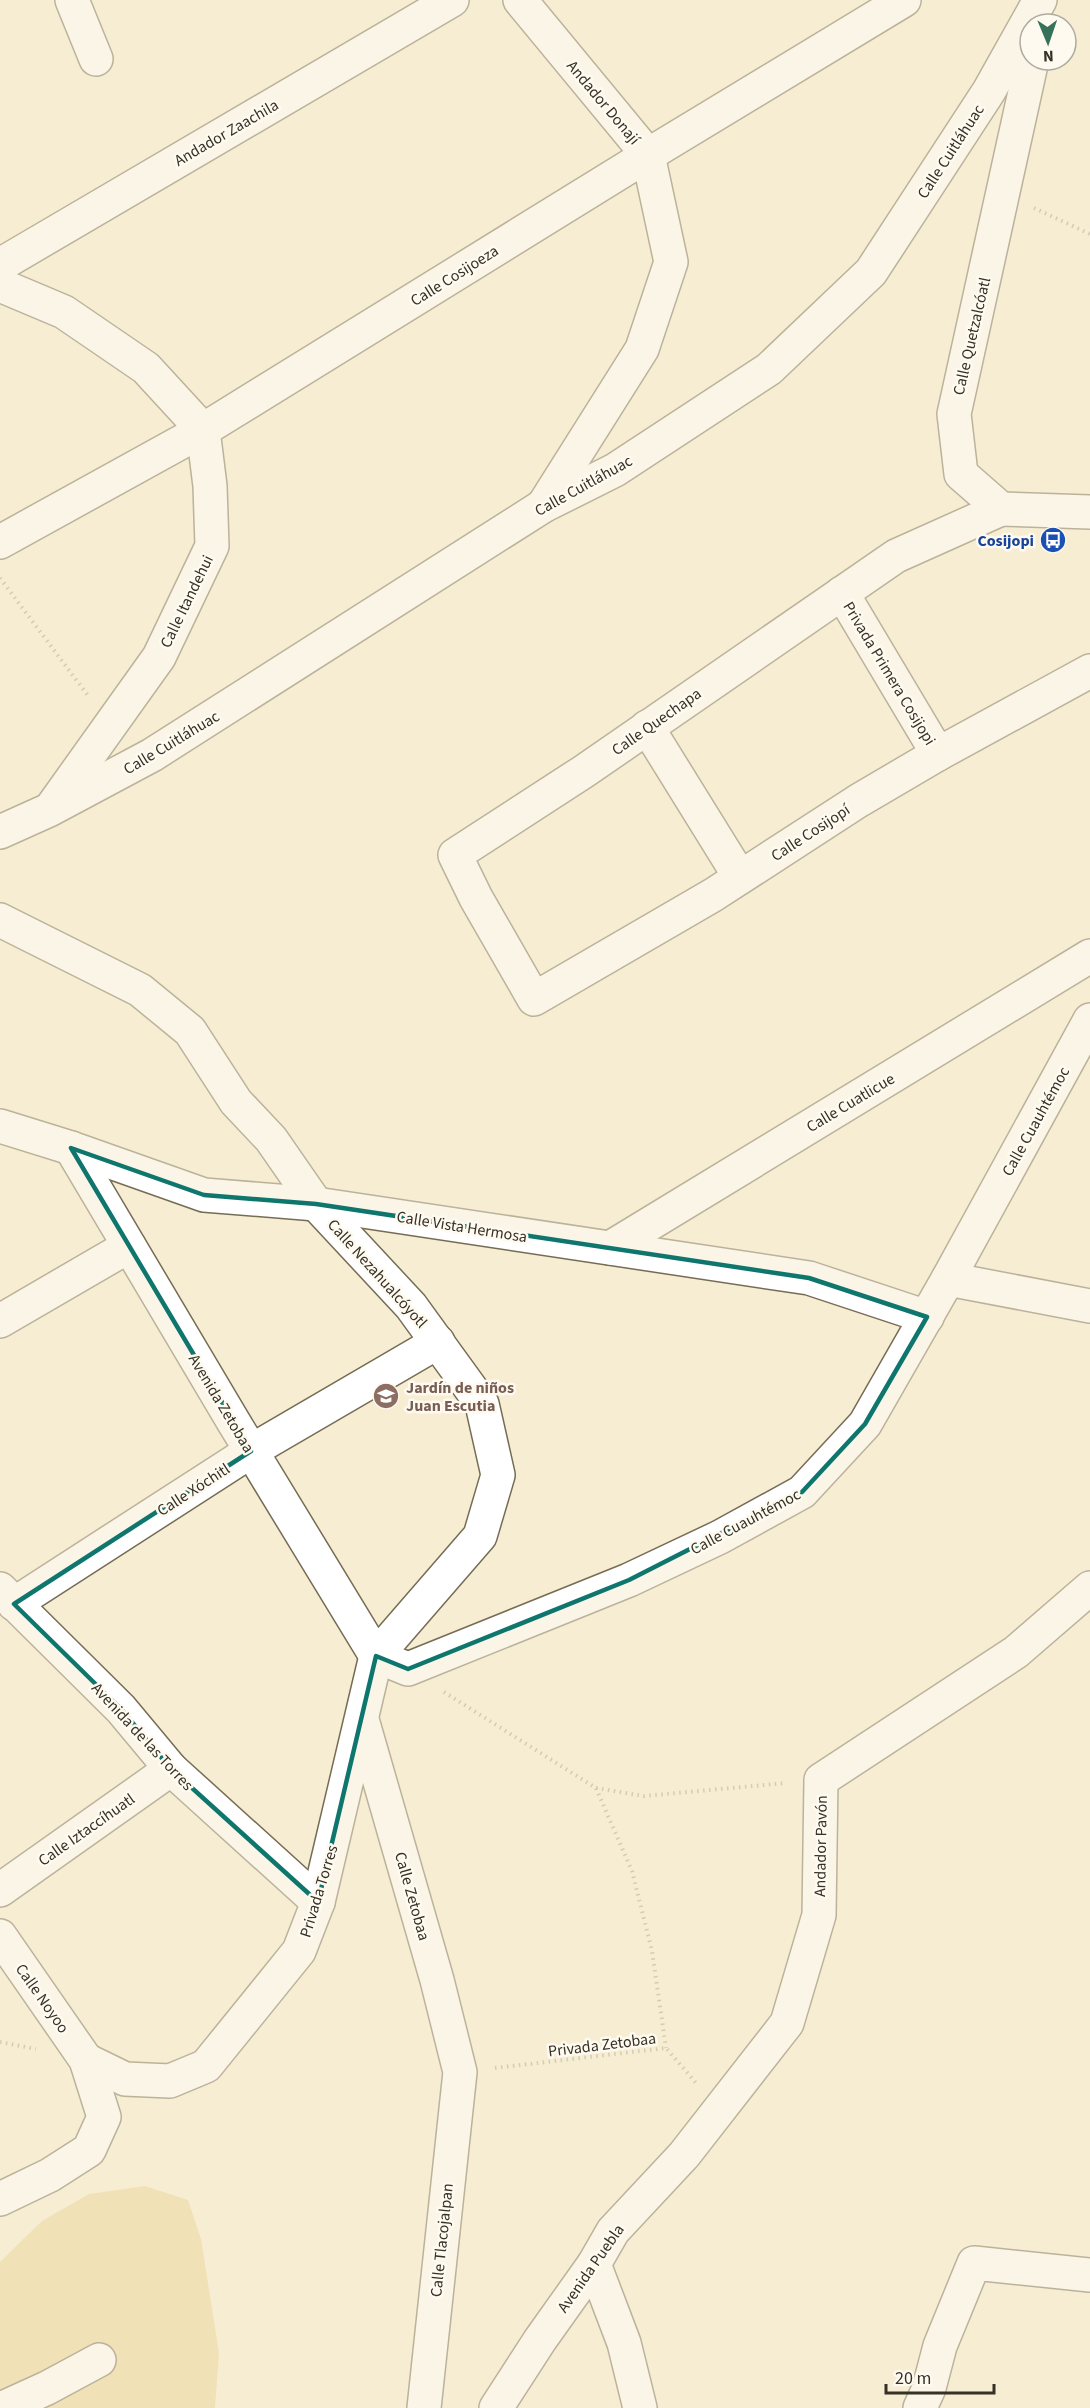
<svg xmlns="http://www.w3.org/2000/svg" width="1090" height="2408" font-family="'Source Sans 3',sans-serif">
  <style>
    .green { fill: #e9d295 }
    .lines { fill: none; stroke-linecap: round; stroke-linejoin: round }
    .minor-casing { stroke: #756c55; stroke-width: 36 }
    .path { stroke: #aaa390; stroke-width: 4; stroke-dasharray: 1.5 4.5; stroke-linecap: butt }
    .minor { stroke: #fff; stroke-width: 33 }
    .marked { fill: none; stroke: #0f766e; stroke-width: 4.5; stroke-linejoin: round }
    .labels { text-anchor: middle; stroke-width: 5; stroke-linejoin: round; paint-order: stroke }
    .street-label { font-size: 16px; fill: #353127; stroke: #fefaf0 }
    .transit-label { font-size: 16px; font-weight: bold; fill: #164399; stroke: #fefaf0; text-anchor: end }
    .education-label { font-size: 16px; font-weight: bold; fill: #785e54; stroke: #fefaf0; text-anchor: start }
  </style>
  <rect width="100%" height="100%" fill="#f6edd3"/>
  <path class="green" d="M145 2186 188 2200 201 2239 219 2353 215 2408H0V2262L42 2221 89 2194Z"/>
  <g class="lines">
    <g class="minor-casing">
      <g id="minor">
        <path d="M72 0 96 59"/>
        <path d="M520 0 648 155 671 262 642 349 543 506"/>
        <path d="M1032 60 954 414 961 474 1001 509 1090 512"/>
        <path d="M0 265 452 0"/>
        <path d="M0 285 64 312 146 368 203 430 210 486 212 546 159 657 54 804"/>
        <path d="M1001 509 896 556 583 772 455 855 476 898 534 999 713 895 858 801 938 754 1090 671"/>
        <path d="M0 542 203 430 648 155 904 0"/>
        <path d="M842 593 938 754"/>
        <path d="M647 727 740 877"/>
        <path d="M0 832 49 810 152 755 543 506 615 470 769 369 871 272 989 91 1040 0"/>
        <path d="M0 920 140 990 190 1031 236 1102 271 1139 316 1204 411 1306 482 1404 498 1475 480 1536 376 1656 318 1902 299 1951 206 2066 170 2081 125 2079 86 2060"/>
        <path d="M0 1126 71 1148 204 1195 316 1204 809 1278 927 1317"/>
        <path d="M71 1148 233 1421 376 1656 408 1669 629 1580 720 1537 802 1492 865 1424 948 1279 1090 1020"/>
        <path d="M610 1248 1090 956"/>
        <path d="M948 1279 1090 1306"/>
        <path d="M0 1321 129 1246"/>
        <path d="M0 1589 121 1709 171 1769 318 1902"/>
        <path d="M14 1604 251 1451 438 1342"/>
        <path d="M363 1723 437 1980 460 2072 424 2408"/>
        <path d="M0 1890 171 1769"/>
        <path d="M0 1936 86 2060 104 2117 89 2150 50 2175 0 2199"/>
        <path d="M594 2264 624 2343 640 2408"/>
        <path d="M3 2408 47 2388 99 2360"/>
        <path d="M496 2408 540 2340 594 2264 613 2231 684 2155 787 2023 819 1915 821 1780 1016 1652 1090 1588"/>
        <path d="M920 2408 929 2388 940 2346 974 2263 1090 2275"/>
      </g>
    </g>
    <g class="path">
      <path d="M1034 208 1090 234"/>
      <path d="M0 578 89 697"/>
      <path d="M444 1692 596 1788 632 1871 652 1951 666 2048"/>
      <path d="M596 1788 644 1796 786 1783"/>
      <path d="M0 2042 36 2049"/>
      <path d="M495 2068 666 2048 696 2083"/>
    </g>
    <use href="#minor" class="minor"/>
  </g>
  <path d="M0 0H1090V2408H0ZM71 1148 204 1195 316 1204 809 1278 927 1317 865 1424 802 1492 629 1580 408 1669 376 1656 318 1902 171 1769 121 1709 14 1604 251 1451Z" fill="#f6edd3" fill-opacity=".55" fill-rule="evenodd"/>
  <path class="marked" d="M71 1148 204 1195 316 1204 809 1278 927 1317 865 1424 802 1492 629 1580 408 1669 376 1656 318 1902 171 1769 121 1709 14 1604 251 1451Z"/>
  <defs>
    <g id="bus-disc" transform="scale(1.35)"><circle r="9.5" fill="#1a4fb4" stroke="#fefaf0"/><path d="M-5-6H5V4H4V6H2V4H-2V6H-4V4H-5ZM-3.5-4V0h7V-4ZM-3.5 1.2v1.5H-2V1.2ZM2 1.2v1.5H3.5V1.2Z" fill="#fff"/></g>
    <g id="school-disc" transform="scale(1.35)"><circle r="9.5" fill="#8d6e63" stroke="#fefaf0"/><path d="M0-5L7-2L0 1L-7-2ZM-4 1L0 2.5L4 1V4Q0 6-4 4Z" fill="#fff"/></g>
  </defs>
  <g fill-rule="evenodd">
    <use href="#bus-disc" x="1053" y="540"/>
    <use href="#school-disc" x="386" y="1396"/>
  </g>
  <g class="labels">
    <g class="street-label">
      <text transform="translate(604 102) rotate(50)" y="6">Andador Donají</text>
      <text transform="translate(226 132) rotate(-30)" y="6">Andador Zaachila</text>
      <text transform="translate(950 151) rotate(-57)" y="6">Calle Cuitláhuac</text>
      <text transform="translate(454 275) rotate(-32)" y="6">Calle Cosijoeza</text>
      <text transform="translate(971 336) rotate(-77)" y="6">Calle Quetzalcóatl</text>
      <text transform="translate(583 485) rotate(-29)" y="6">Calle Cuitláhuac</text>
      <text transform="translate(186 601) rotate(-64)" y="6">Calle Itandehui</text>
      <text transform="translate(890 673) rotate(59)" y="6">Privada Primera Cosijopi</text>
      <text transform="translate(656 721) rotate(-35)" y="6">Calle Quechapa</text>
      <text transform="translate(171 742) rotate(-31)" y="6">Calle Cuitláhuac</text>
      <text transform="translate(810 832) rotate(-33)" y="6">Calle Cosijopí</text>
      <text transform="translate(850 1102) rotate(-31)" y="6">Calle Cuatlicue</text>
      <text transform="translate(1035 1121) rotate(-61)" y="6">Calle Cuauhtémoc</text>
      <text transform="translate(462 1226) rotate(9)" y="6">Calle Vista Hermosa</text>
      <text transform="translate(378 1273) rotate(48)" y="6">Calle Nezahualcóyotl</text>
      <text transform="translate(222 1403) rotate(59)" y="6">Avenida Zetobaa</text>
      <text transform="translate(193 1489) rotate(-33)" y="6">Calle Xóchitl</text>
      <text transform="translate(745 1521) rotate(-28)" y="6">Calle Cuauhtémoc</text>
      <text transform="translate(143 1736) rotate(47)" y="6">Avenida de las Torres</text>
      <text transform="translate(86 1829) rotate(-35)" y="6">Calle Iztaccíhuatl</text>
      <text transform="translate(820 1846) rotate(-89)" y="6">Andador Pavón</text>
      <text transform="translate(318 1891) rotate(-73)" y="6">Privada Torres</text>
      <text transform="translate(413 1896) rotate(74)" y="6">Calle Zetobaa</text>
      <text transform="translate(43 1998) rotate(55)" y="6">Calle Noyoo</text>
      <text transform="translate(602 2044) rotate(-7)" y="6">Privada Zetobaa</text>
      <text transform="translate(441 2240) rotate(-84)" y="6">Calle Tlacojalpan</text>
      <text transform="translate(590 2268) rotate(-55)" y="6">Avenida Puebla</text>
    </g>
    <g class="transit-label">
      <text x="1034" y="546">Cosijopi</text>
    </g>
    <g class="education-label">
      <text x="406" y="1393">Jardín de niños<tspan x="406" dy="18">Juan Escutia</tspan></text>
    </g>
  </g>
  <g transform="translate(1048 42) rotate(178)"><circle r="28" fill="#fefaf0" stroke="#aeaaa0" stroke-width="1.5"/>
  <path d="M0-4.5L10 22L0 15L-10 22Z" fill="#37715a"/>
  <text y="-9" font-size="16" font-weight="bold" text-anchor="middle" fill="#353127">N</text>
  </g>
  <path d="M886 2384v9h108v-9" fill="none" stroke="#353127" stroke-width="3"/>
  <text x="895" y="2384" font-size="18" fill="#353127" stroke="#fefaf0" stroke-width="4.5" paint-order="stroke">20 m</text>
</svg>
